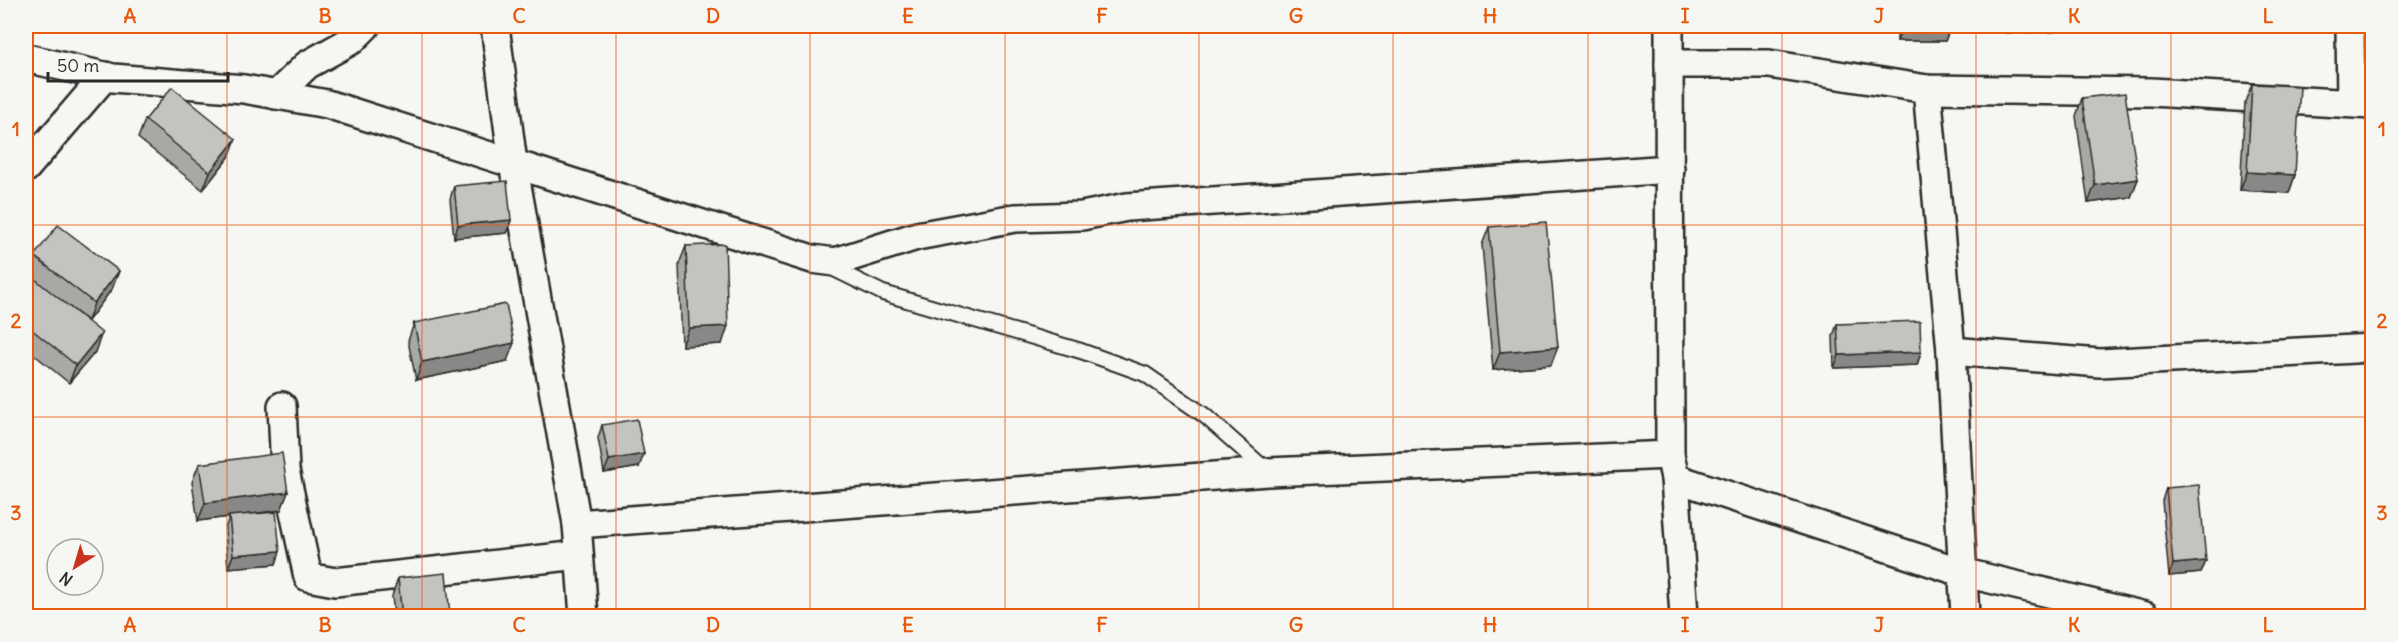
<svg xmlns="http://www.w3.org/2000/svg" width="2398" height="642" font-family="Delius,sans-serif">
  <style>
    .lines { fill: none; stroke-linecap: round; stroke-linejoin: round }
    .lane-casing { stroke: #2b2b2b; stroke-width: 18 }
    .street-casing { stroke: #2b2b2b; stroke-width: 32 }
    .lane { stroke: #f6f6f2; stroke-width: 14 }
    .street { stroke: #f6f6f2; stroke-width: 27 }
    .wall { fill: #a8a8a5; stroke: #2b2b2b; stroke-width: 1.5 }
    .shaded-wall { fill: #888886; stroke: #2b2b2b; stroke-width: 1.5 }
    .building { fill: #c3c3c0; stroke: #2b2b2b; stroke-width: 1.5 }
    .grid { fill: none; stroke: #e8590c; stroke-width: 1.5; stroke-opacity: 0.55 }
    .neatline { fill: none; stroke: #e8590c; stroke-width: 2 }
    .grid-label { font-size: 20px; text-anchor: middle; font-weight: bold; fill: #e8590c }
  </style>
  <rect width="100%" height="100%" fill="#f6f6f2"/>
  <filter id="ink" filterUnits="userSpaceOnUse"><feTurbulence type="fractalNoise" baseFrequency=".0167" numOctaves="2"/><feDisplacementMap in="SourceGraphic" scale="12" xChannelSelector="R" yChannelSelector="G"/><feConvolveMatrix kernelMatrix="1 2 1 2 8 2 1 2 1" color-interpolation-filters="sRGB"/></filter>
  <g filter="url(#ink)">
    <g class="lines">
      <g class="lane-casing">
        <path id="lane" d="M828 266 883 293 1081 351 1145 374 1204 415 1266 470"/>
      </g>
      <g class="street-casing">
        <g id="street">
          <path d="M495 26 513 163 577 524 584 616"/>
          <path d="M1669 26 1670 455 1675 478 1684 616"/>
          <path d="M2350 26 2351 102"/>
          <path d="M26 58 113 78 244 89 327 104 812 259 835 262 917 236 1015 218 1082 216 1127 207 1670 169"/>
          <path d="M1669 64H1769L1927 89 2151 92 2372 105"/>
          <path d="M1927 89 1951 351 1965 616"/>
          <path d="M276 95 307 65 352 40 366 26"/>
          <path d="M26 168 105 76"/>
          <path d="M1951 351 2100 363 2372 348"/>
          <path d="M282 406 285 470 308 577 335 582 579 555"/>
          <path d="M1675 478 1961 572 2145 616"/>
          <path d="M577 524 1268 472 1670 455"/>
        </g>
      </g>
      <use href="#lane" class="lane"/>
      <use href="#street" class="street"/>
    </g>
    <g class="wall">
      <path d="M1897 26H1951L1945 41H1897Z"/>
      <path d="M2252 84 2295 175 2289 193 2240 190 2245 102Z"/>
      <path d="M2082 98 2138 179 2131 197 2088 203 2076 116Z"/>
      <path d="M145 120 229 157 203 190 138 138Z"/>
      <path d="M454 186 511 220 507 233 454 238 450 199Z"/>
      <path d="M1489 227 1551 365 1493 370 1482 245Z"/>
      <path d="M686 246 722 344 682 346 679 264Z"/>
      <path d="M34 256 119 271 112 289 88 321 53 294 95 352 69 383 26 348V272L27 273Z"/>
      <path d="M414 323 507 361 416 380 408 341Z"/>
      <path d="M1837 324 1921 352 1917 365 1834 368 1833 336Z"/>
      <path d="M602 425 639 467 604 473 598 438Z"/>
      <path d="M199 464 288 492 281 510 243 515 280 551 276 564 228 568 225 529 229 517 198 521 192 482Z"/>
      <path d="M2166 488 2206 561 2201 573 2169 576 2162 501Z"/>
      <path d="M398 578 450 616H394L392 596Z"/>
    </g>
    <g class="shaded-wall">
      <path d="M1903 26H1951L1945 41H1897Z"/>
      <path d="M2009 26H2056L2054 32 2006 33Z"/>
      <path d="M236 139 229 157 203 190 210 172Z"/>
      <path d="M2247 172 2295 175 2289 193 2240 190Z"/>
      <path d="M2138 179 2131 197 2088 203 2095 185Z"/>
      <path d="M511 220 507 233 454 238 458 225Z"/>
      <path d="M119 271 112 289 88 321 94 303Z"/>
      <path d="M728 326 722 344 682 346 689 328Z"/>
      <path d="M102 333 95 352 69 383 76 365Z"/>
      <path d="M514 343 507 361 416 380 422 362Z"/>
      <path d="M1558 347 1551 365 1493 370 1500 352Z"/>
      <path d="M1921 352 1917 365 1834 368 1839 355Z"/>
      <path d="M644 454 639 467 604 473 609 460Z"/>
      <path d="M288 492 281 510 198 521 205 503Z"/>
      <path d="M280 551 276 564 228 568 233 555Z"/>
      <path d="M2206 561 2201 573 2169 576 2173 564Z"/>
    </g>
    <g class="building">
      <path d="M2252 84 2300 86 2295 175 2247 172Z"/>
      <path d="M172 87 236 139 210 172 145 120Z"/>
      <path d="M2125 93 2138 179 2095 185 2082 98Z"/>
      <path d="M507 181 511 220 458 225 454 186Z"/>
      <path d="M1546 222 1558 347 1500 352 1489 227Z"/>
      <path d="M58 225 119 271 94 303 34 256Z"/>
      <path d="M725 244 728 326 689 328 686 246Z"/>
      <path d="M26 272 102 333 76 365 26 325Z"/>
      <path d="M506 304 514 343 422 362 414 323Z"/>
      <path d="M1920 321 1921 352 1839 355 1837 324Z"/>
      <path d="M637 419 644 454 609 460 602 425Z"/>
      <path d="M282 453 288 492 205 503 199 464Z"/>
      <path d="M2199 485 2206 561 2173 564 2166 488Z"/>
      <path d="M276 512 280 551 233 555 229 516Z"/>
      <path d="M446 573 450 616H402L398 578Z"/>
    </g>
  </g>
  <path class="grid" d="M227 26V616M422 26V616M616 26V616M810 26V616M1005 26V616M1199 26V616M1393 26V616M1588 26V616M1782 26V616M1976 26V616M2171 26V616M26 225H2372M26 417H2372"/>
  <rect width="2398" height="642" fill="none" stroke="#f6f6f2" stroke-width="66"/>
  <g transform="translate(75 567) rotate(217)"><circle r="28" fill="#f6f6f2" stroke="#a5a5a2" stroke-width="1.5"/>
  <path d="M0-4.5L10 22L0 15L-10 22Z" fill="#c8321e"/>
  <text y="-9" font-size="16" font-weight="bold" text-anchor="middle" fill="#2b2b2b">N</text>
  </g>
  <path d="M48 72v9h180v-9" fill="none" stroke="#2b2b2b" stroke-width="3"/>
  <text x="57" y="72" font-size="18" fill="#2b2b2b" stroke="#f6f6f2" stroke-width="4.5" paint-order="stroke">50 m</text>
  <rect x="33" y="33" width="2332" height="576" class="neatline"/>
  <g class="grid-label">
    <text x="130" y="23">A</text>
    <text x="325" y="23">B</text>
    <text x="519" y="23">C</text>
    <text x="713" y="23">D</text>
    <text x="908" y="23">E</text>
    <text x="1102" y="23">F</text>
    <text x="1296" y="23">G</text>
    <text x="1490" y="23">H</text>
    <text x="1685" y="23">I</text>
    <text x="1879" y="23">J</text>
    <text x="2074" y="23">K</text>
    <text x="2268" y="23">L</text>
    <text x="16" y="136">1</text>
    <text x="2382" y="136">1</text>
    <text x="16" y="328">2</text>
    <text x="2382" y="328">2</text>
    <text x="16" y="520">3</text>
    <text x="2382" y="520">3</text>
    <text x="130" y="632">A</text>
    <text x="325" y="632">B</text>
    <text x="519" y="632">C</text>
    <text x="713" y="632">D</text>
    <text x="908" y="632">E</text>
    <text x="1102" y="632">F</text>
    <text x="1296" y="632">G</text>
    <text x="1490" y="632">H</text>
    <text x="1685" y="632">I</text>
    <text x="1879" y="632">J</text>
    <text x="2074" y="632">K</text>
    <text x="2268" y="632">L</text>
  </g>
</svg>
